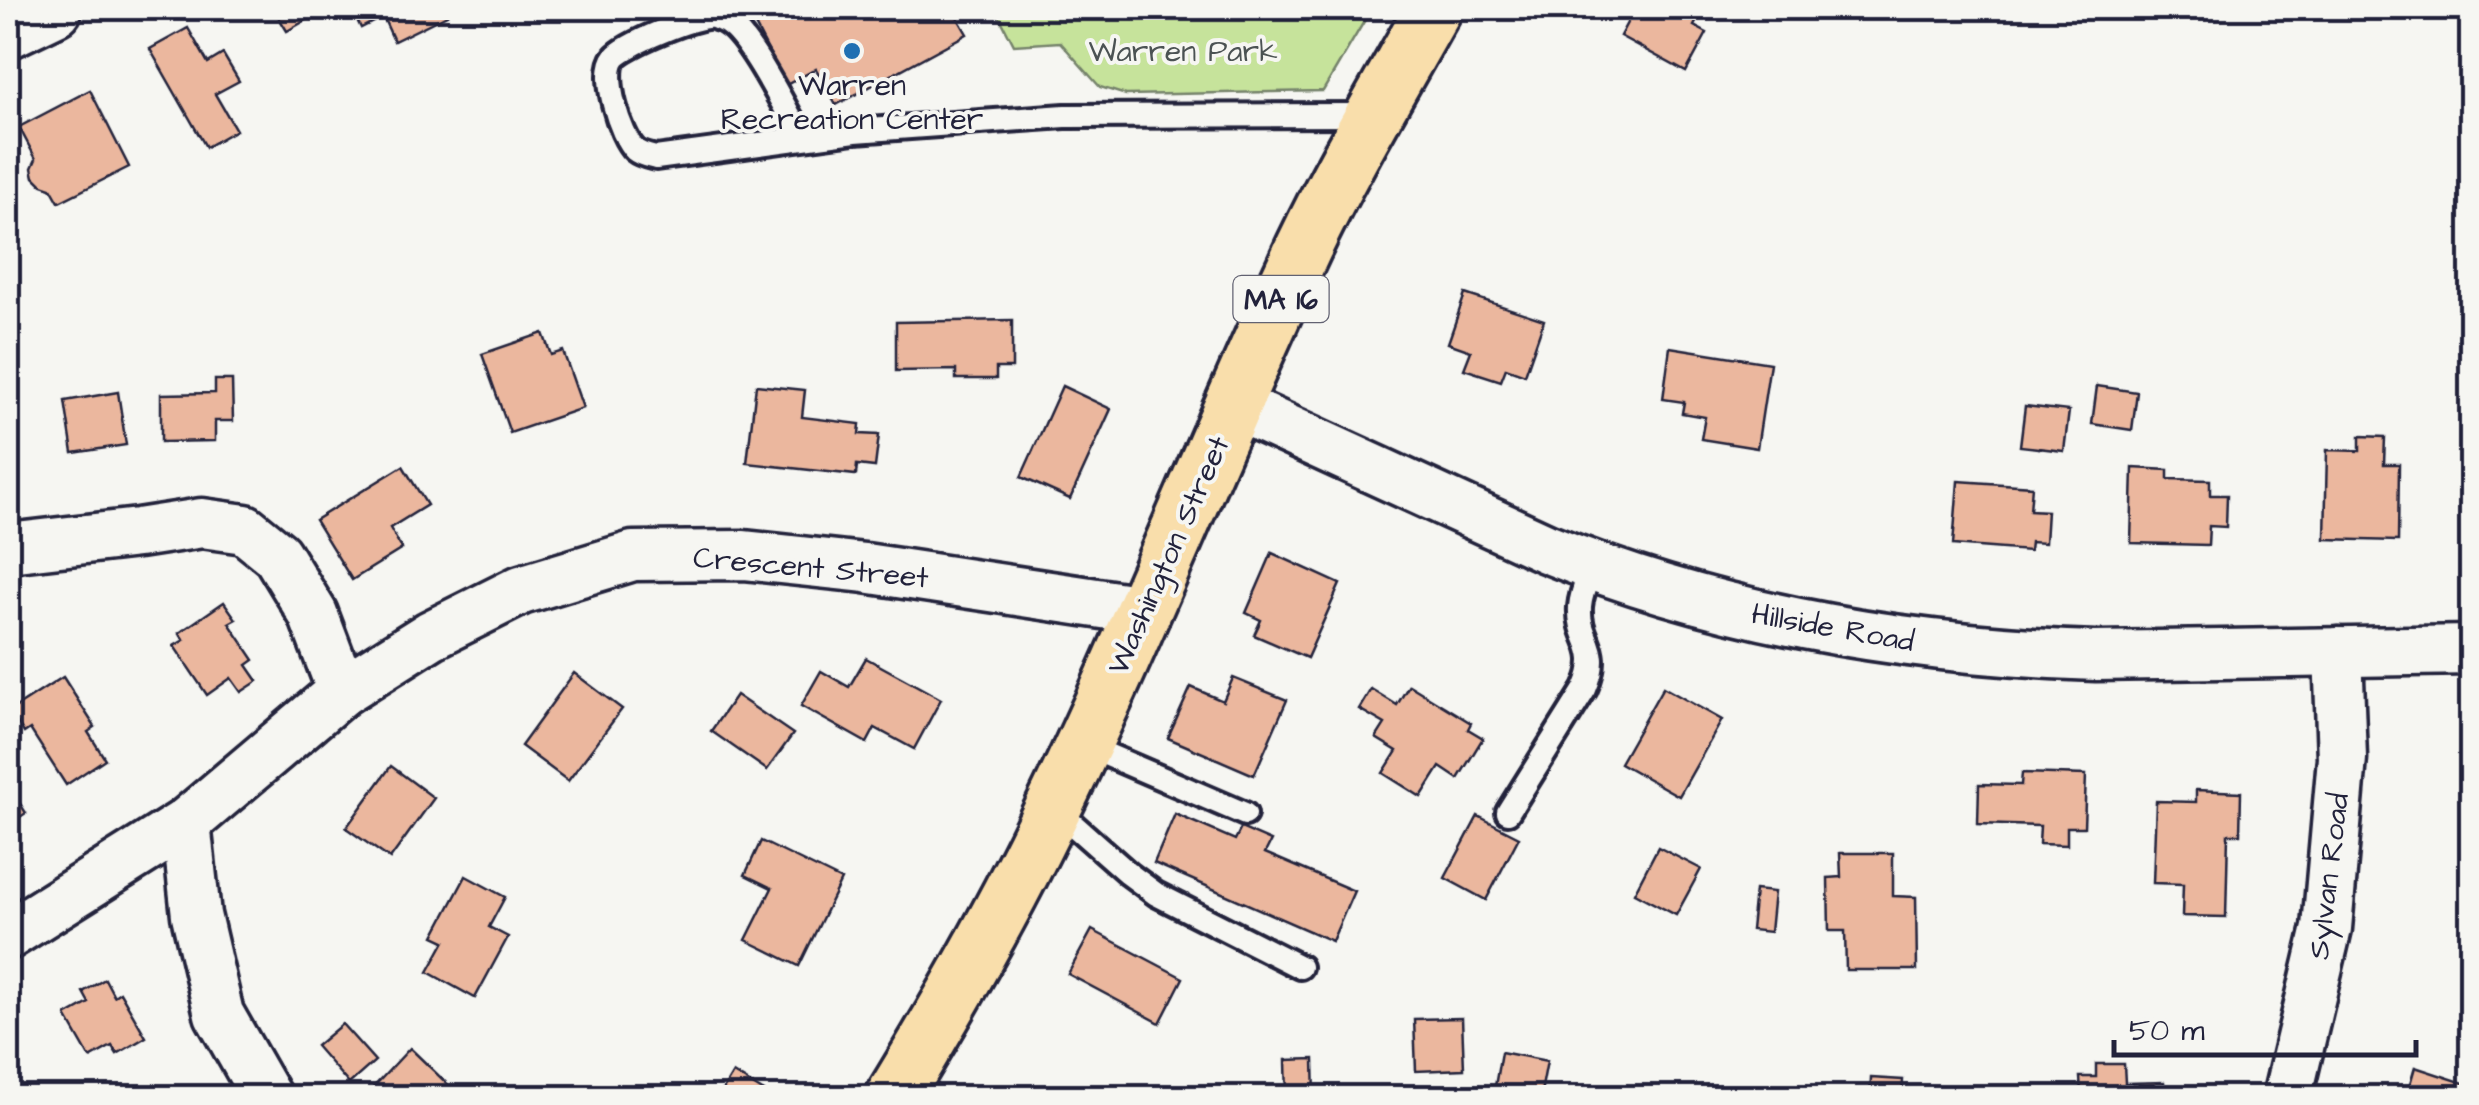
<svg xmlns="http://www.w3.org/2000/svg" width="2479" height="1105" font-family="'Architects Daughter',sans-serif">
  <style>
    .green { fill: #c6e39b; stroke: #74826b; stroke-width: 2.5 }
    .building { fill: #ebb79e; stroke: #22223b; stroke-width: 2.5 }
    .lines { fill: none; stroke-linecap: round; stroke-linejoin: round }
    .lane-casing { stroke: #22223b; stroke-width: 30 }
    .street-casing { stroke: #22223b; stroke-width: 55 }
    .secondary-casing { stroke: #22223b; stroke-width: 62 }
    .primary-casing { stroke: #22223b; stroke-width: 62 }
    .lane { stroke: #f6f6f2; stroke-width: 22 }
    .street { stroke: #f6f6f2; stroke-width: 48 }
    .secondary { stroke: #f6f6f2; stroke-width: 55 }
    .primary { stroke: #f9deab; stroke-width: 55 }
    .poi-dot { fill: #1f6fb2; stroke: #f6f6f2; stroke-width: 4 }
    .labels { text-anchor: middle; stroke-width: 8; stroke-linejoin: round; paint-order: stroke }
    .shield { fill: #f6f6f2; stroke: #626272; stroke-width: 2.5 }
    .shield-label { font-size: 28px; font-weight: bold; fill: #22223b }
    .park-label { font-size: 30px; fill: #4b5253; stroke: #f6f6f2 }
    .poi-label { font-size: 30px; fill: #22223b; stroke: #f6f6f2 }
    .street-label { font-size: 30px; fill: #22223b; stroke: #f6f6f2 }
  </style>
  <rect width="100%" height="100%" fill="#f6f6f2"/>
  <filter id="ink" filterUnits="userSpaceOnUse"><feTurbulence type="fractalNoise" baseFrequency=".01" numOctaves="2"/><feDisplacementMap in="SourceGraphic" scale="20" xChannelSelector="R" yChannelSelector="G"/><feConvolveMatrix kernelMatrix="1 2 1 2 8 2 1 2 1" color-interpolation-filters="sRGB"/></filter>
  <g filter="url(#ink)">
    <path class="green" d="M995 8H1372L1323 91 1126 95 1100 87 1060 42 1014 45Z"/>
    <g class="building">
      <path d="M273 8H301L308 19 287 31Z"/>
      <path d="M351 8H444L447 15 394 41 383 17 361 28Z"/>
      <path d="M746 8H952L967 34 836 105 816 69 786 85Z"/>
      <path d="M1635 8H1704L1694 26 1707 33 1686 72 1620 36Z"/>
      <path d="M188 28 208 63 223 54 239 81 215 94 236 130 206 147 150 49Z"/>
      <path d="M90 90 129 167 59 202 51 188 42 185 34 177 32 168 36 159 19 127Z"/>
      <path d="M1465 294 1544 320 1525 375 1506 368 1501 381 1464 369 1471 351 1448 343Z"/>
      <path d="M1012 320V368H996V379H956V370L896 371V322Z"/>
      <path d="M543 333 551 355 563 351 583 408 510 433 482 354Z"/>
      <path d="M1670 347 1770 363 1757 448 1701 439 1705 417 1682 413 1684 402 1663 399Z"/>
      <path d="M215 380H232L233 421H215V441L161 442V394L215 393Z"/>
      <path d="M756 385 805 390 802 417 860 424 859 434 879 435 875 467 857 465 856 475 747 463Z"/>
      <path d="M1062 386 1111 409 1070 499 1021 477Z"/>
      <path d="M2097 386 2137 392 2132 430 2092 424Z"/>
      <path d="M118 392 126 445 73 453 65 401Z"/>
      <path d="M2025 406 2069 411 2064 451 2020 446Z"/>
      <path d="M2360 436 2385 437 2384 464H2399L2398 541 2325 539 2327 450 2360 451Z"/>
      <path d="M403 466 427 505 390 528 402 549 352 580 315 520Z"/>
      <path d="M2133 468 2168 470V479L2210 480V495H2227L2226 527 2209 526 2208 545 2131 543Z"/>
      <path d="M1958 481 2032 486 2030 510 2047 511 2045 543 2030 542 2029 551 1953 545Z"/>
      <path d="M1272 553 1340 584 1307 658 1254 635 1261 620 1246 613Z"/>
      <path d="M224 602 236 619 229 623 254 660 247 665 258 681 241 692 231 678 207 695 174 646 184 640 179 633Z"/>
      <path d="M866 658 941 699 914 749 875 728 867 743 801 706 821 671 849 687Z"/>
      <path d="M574 673 622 709 568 781 521 746Z"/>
      <path d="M63 677 95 727 88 732 105 759 66 785 30 729 24 733 10 711Z"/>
      <path d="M1233 678 1287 700 1254 775 1168 738 1191 687 1223 701Z"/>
      <path d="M1409 685 1471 723 1468 729 1483 738 1458 779 1440 767 1421 797 1383 773 1397 751 1376 738 1385 724 1359 709 1371 689 1397 705Z"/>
      <path d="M1663 687 1722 720 1679 796 1620 763Z"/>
      <path d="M736 695 793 734 767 770 711 731Z"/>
      <path d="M391 766 434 798 390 859 346 828Z"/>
      <path d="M2022 773 2086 775 2084 827H2067V845L2039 844 2040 826 1978 824 1979 784 2021 785Z"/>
      <path d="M8 785 26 813 8 825Z"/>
      <path d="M2196 790 2241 792 2240 834H2228L2226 917 2182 916 2183 884 2153 883 2156 801 2196 802Z"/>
      <path d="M1175 814 1235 840 1241 828 1271 841 1265 853 1354 891 1332 941 1154 863Z"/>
      <path d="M1478 816 1519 837 1486 900 1445 878Z"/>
      <path d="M761 841 841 880 799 966 746 940 772 888 745 875Z"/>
      <path d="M1658 847 1701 869 1676 915 1634 893Z"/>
      <path d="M1840 853H1893V896L1916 897 1917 970H1846L1845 931H1829L1828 878 1841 877Z"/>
      <path d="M466 876 505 897 489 927 508 937 475 998 428 972 445 941 434 936Z"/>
      <path d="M1755 890 1774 892 1770 932 1751 930Z"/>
      <path d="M1092 930 1183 978 1160 1023 1068 974Z"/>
      <path d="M105 979 114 996 120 992 146 1037 117 1054 112 1046 90 1058 66 1016 89 1003 83 992Z"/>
      <path d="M1462 1018 1464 1069 1416 1071 1414 1019Z"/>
      <path d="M342 1024 375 1061 349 1084 316 1046Z"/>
      <path d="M410 1048 462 1098H375L369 1092Z"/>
      <path d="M1501 1052 1547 1061 1540 1098H1524L1494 1092Z"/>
      <path d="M1314 1059 1315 1098H1287L1286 1060Z"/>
      <path d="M2096 1064H2124L2125 1083 2164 1082 2165 1098H2043V1093L2081 1092 2080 1077H2096Z"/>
      <path d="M2415 1067 2467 1084 2463 1098H2406Z"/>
      <path d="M733 1073 774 1098H718Z"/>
      <path d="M1871 1078 1903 1080 1902 1098H1870Z"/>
    </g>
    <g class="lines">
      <g class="lane-casing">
        <g id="lane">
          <path d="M802 138C786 111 751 38 727 23 726 22 715 17 713 17 698 14 624 45 615 57 601 74 620 136 635 150 641 155 648 156 656 158L855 131 1065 116 1371 115"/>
          <path d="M1082 744 1245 814"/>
          <path d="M1053 807 1129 874 1156 894 1300 967"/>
          <path d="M1508 812 1585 689C1604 646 1578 642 1580 607 1581 593 1587 580 1592 567"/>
        </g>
      </g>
      <g class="street-casing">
        <g id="street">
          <path d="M1234 405 1546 548C1721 619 1908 650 2096 656L2472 650"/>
          <path d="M8 548 138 533 202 523 245 529 277 555 313 614 342 691"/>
          <path d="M8 935 186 823"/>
          <path d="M267 1098 219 1014 196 915 186 823 342 691 431 635 521 590 633 556 744 555 865 568 1143 610"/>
          <path d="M2287 1098 2327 928 2342 758 2338 652"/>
        </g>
      </g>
      <g class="secondary-casing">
        <path id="secondary" d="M8 30 54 8"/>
      </g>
      <g class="primary-casing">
        <path id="primary" d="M893 1098C943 1016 991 933 1034 847 1132 651 1211 445 1304 247 1343 165 1390 87 1434 8"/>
      </g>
      <use href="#lane" class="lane"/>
      <use href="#street" class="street"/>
      <use href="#secondary" class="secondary"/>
      <use href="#primary" class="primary"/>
    </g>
  </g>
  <circle class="poi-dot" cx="852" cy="51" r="10"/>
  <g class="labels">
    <rect class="shield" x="1233.5" y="276" width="95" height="46" rx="8"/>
    <g class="shield-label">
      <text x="1281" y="309">MA 16</text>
    </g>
    <g class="park-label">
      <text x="1183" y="61">Warren Park</text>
    </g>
    <g class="poi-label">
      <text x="852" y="95">Warren<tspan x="852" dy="34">Recreation Center</tspan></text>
    </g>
    <g class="street-label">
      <text transform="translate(1168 555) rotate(-66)" y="10">Washington Street</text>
      <text transform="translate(811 567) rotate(5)" y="10">Crescent Street</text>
      <text transform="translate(1833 627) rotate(10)" y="10">Hillside Road</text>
      <text transform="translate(2328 876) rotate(-83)" y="10">Sylvan Road</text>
    </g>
  </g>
  <rect width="2479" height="1105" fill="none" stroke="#f6f6f2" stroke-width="40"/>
  <rect x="20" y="20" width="2439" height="1065" fill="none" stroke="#22223b" stroke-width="4" filter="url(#ink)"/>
  <path d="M2114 1040v15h302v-15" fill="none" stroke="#22223b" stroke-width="5"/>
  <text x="2129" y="1040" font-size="30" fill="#22223b" stroke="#f6f6f2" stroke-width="8" paint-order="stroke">50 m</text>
</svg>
